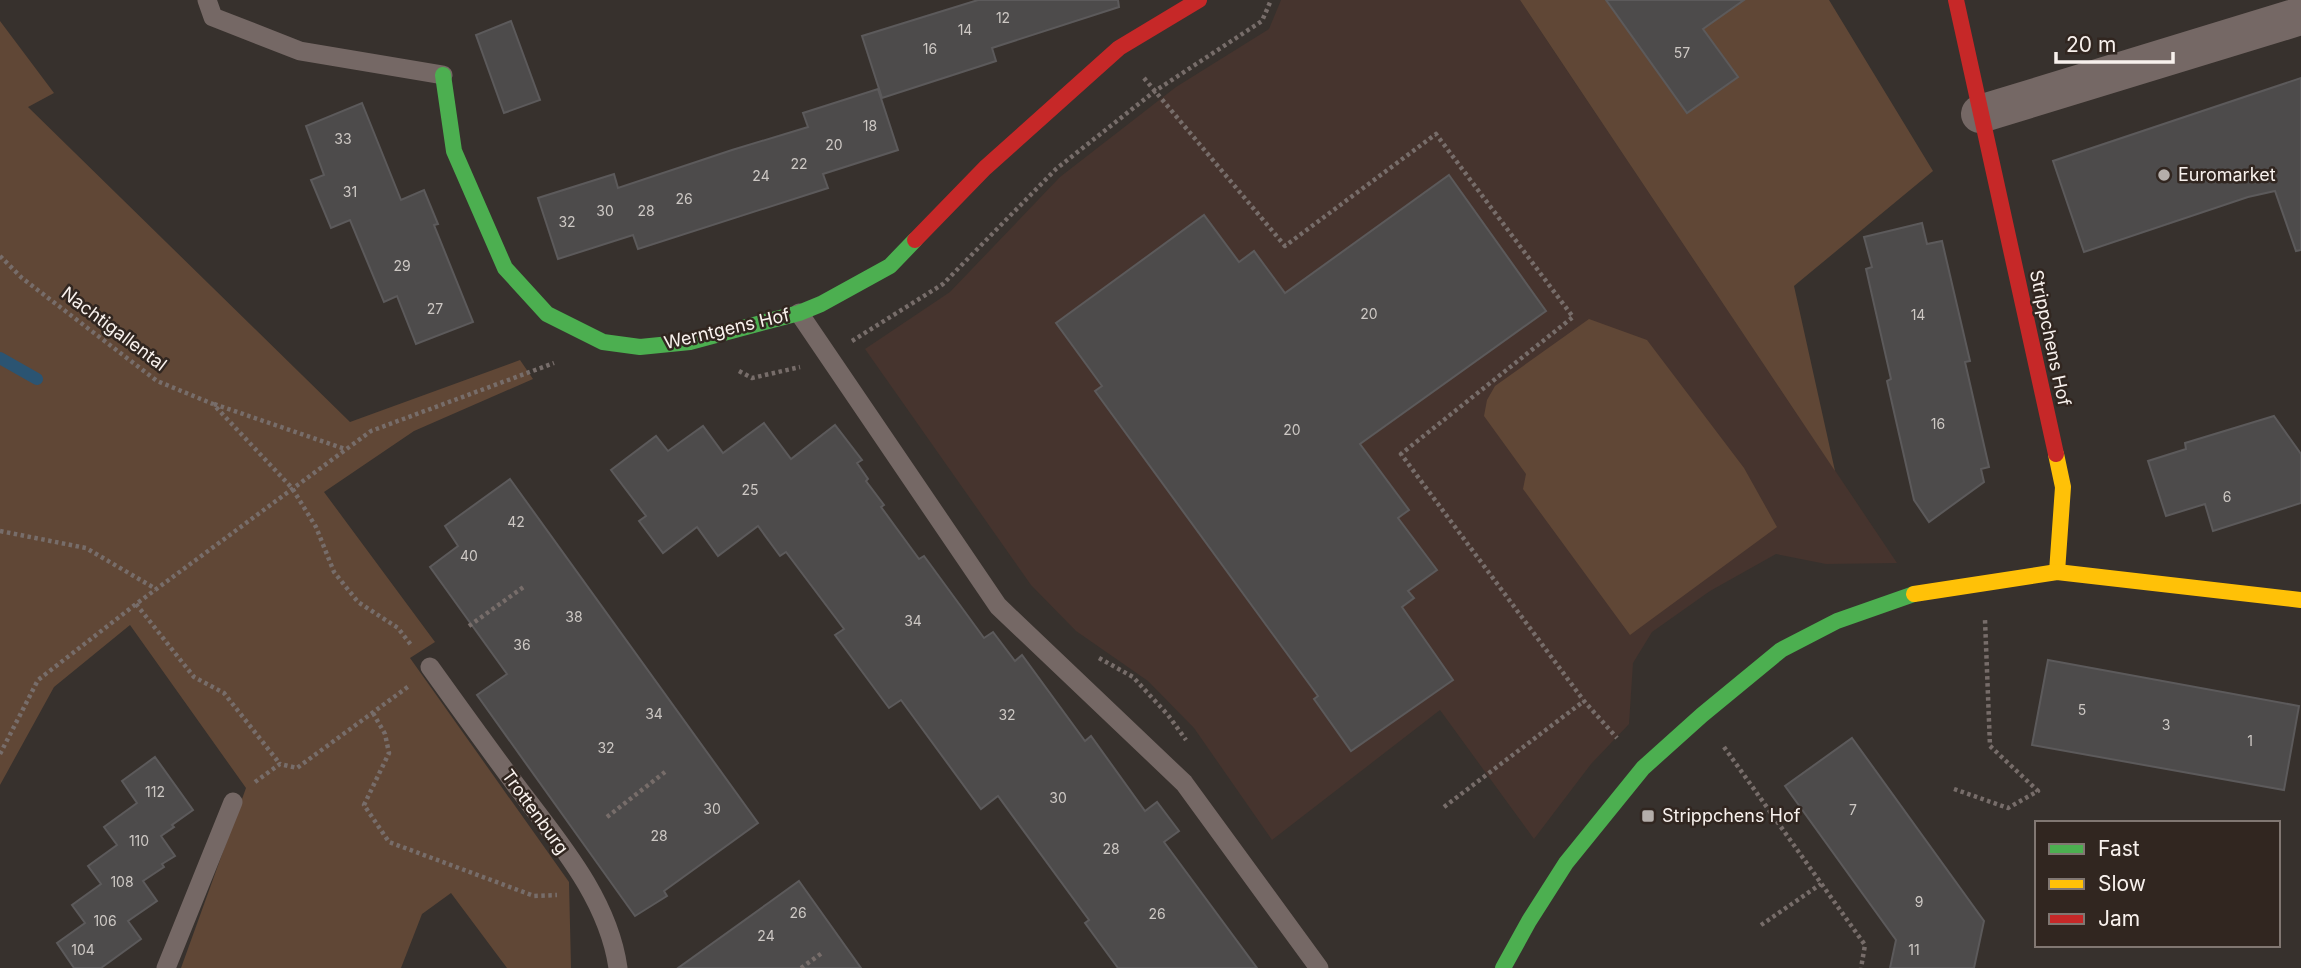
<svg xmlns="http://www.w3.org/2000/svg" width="2301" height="968" font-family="Inter,sans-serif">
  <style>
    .education { fill: #46342e }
    .green { fill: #604736 }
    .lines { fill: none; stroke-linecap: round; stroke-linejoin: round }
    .stream { stroke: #2b5472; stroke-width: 12 }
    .building { fill: #4d4b4b; stroke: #5c5a5b; stroke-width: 2 }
    .path { stroke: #776d6a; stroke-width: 4.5; stroke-dasharray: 3.5 3.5; stroke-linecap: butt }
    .lane { stroke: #756865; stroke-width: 19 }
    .street { stroke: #756865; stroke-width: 38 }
    .fast { stroke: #4caf50; stroke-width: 16 }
    .slow { stroke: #ffc107; stroke-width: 16 }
    .jam { stroke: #c62828; stroke-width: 16 }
    .poi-dot { fill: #b4aeaa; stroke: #312620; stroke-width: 2.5 }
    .labels { text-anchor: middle; stroke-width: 5; stroke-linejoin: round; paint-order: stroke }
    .number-label { font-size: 14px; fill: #cdc8c4 }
    .poi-label { font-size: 18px; fill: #f8f1ed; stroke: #312620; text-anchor: start }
    .street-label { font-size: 18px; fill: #f8f1ed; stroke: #312620 }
  </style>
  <rect width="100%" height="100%" fill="#37312d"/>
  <path class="education" d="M1281 0H1520L1897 563 1826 564 1776 554 1710 591 1652 632 1633 663 1629 724 1591 764 1534 839 1440 710 1272 840 1194 728 1148 681 1076 631 1031 585 865 349 950 292 1060 177 1176 87 1269 29Z"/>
  <g class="green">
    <path d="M1520 0H1829L1933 171 1794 286 1835 471Z"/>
    <path d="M0 21 54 93 28 107 350 422 520 360 533 379 414 431 324 492 435 642 410 658 569 882 571 968H507L451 893 422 914 401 968H181L246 788 130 625 54 687 0 785Z"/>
    <path d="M1589 319 1647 340 1744 468 1777 527 1630 635 1523 489 1526 474 1484 416 1487 400 1495 386Z"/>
  </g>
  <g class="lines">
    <path class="stream" d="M0 358 37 379"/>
  </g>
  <g class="building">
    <path d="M978 0H1118L1119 7 992 48 996 61 882 98 862 36Z"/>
    <path d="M1606 0H1744L1703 29 1738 77 1687 113Z"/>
    <path d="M511 21 540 100 504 113 476 35Z"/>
    <path d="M2301 78V250L2296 251 2275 191 2248 197 2084 252 2053 161Z"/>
    <path d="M878 89 898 150 823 174 828 188 638 249 633 235 558 259 538 198 614 174 618 188 732 150 808 127 803 113Z"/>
    <path d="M362 103 401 200 424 190 438 224 434 225 473 322 416 344 397 296 384 302 350 220 331 228 311 180 324 175 306 126Z"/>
    <path d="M1449 175 1546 311 1360 444 1409 510 1398 518 1437 570 1408 591 1414 598 1402 607 1453 680 1351 751 1314 699 1318 696 1095 391 1102 386 1056 323 1204 215 1239 262 1254 251 1285 293Z"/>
    <path d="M1922 223 1927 244 1942 241 1970 361 1965 362 1989 467 1981 469 1984 482 1929 522 1914 500 1887 381 1891 379 1866 269 1872 267 1864 237Z"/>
    <path d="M2274 416 2301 454V503L2213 531 2205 504 2166 516 2148 461 2186 449 2185 443Z"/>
    <path d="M764 423 791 459 835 425 862 460 857 463 868 479 866 481 884 505 881 507 919 559 924 556 984 638 993 632 1015 661 1022 655 1085 741 1091 736 1145 811 1157 802 1179 831 1164 842 1257 968H1118L1085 923 1089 920 998 796 981 809 901 700 889 708 835 635 844 629 786 552 780 556 758 526 718 556 697 527 663 553 639 521 646 516 611 470 656 436 668 451 703 426 723 453Z"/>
    <path d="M510 479 758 823 664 891 667 896 635 916 477 695 507 674 430 567 458 546 445 526Z"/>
    <path d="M2048 660 2299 706 2284 790 2032 745Z"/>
    <path d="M1852 738 1984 921 1974 968H1890L1896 940 1785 786Z"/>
    <path d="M155 757 193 810 172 825 174 827 161 836 175 856 162 864 164 867 143 881 157 901 128 921 141 939 101 968H74L57 943 85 923 72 905 101 884 88 866 117 845 104 827 137 803 122 781Z"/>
    <path d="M799 881 861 968H678L767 904Z"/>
  </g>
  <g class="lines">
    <g class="path">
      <path d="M1144 78 1285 246 1436 134 1573 317 1401 454 1584 701 1617 738"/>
      <path d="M0 256 22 278 157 381 213 404 292 488 316 527 334 572 358 602 398 628 411 645"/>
      <path d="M852 341 943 284 1056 169 1155 91 1262 21 1271 0"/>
      <path d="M739 371 752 378 800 367"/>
      <path d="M214 404 345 449"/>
      <path d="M0 531 86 548 156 589"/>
      <path d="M136 604 194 677 224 693 280 764"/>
      <path d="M469 626 525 586"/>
      <path d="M1099 658 1133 677 1168 715 1186 740"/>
      <path d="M373 713 385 734 389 753 364 805 389 842 534 896 557 895"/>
      <path d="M1724 747 1865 945 1861 968"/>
      <path d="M0 754 38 680 136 604 371 431 554 363"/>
      <path d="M255 782 280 764 297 768 409 686"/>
      <path d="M1954 789 2008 808 2038 791 1990 746 1985 620"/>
      <path d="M1444 807 1584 701"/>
      <path d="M607 817 665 772"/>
      <path d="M1761 925 1821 884"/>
      <path d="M801 968 822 953"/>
    </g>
    <g class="lane">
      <path d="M207 0 213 17 300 51 443 75"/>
      <path d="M799 313 998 606 1184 783 1319 968"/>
      <path d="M430 667C458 706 486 745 515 784 556 839 608 897 618 968"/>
      <path d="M166 968 233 802"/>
    </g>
    <path class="street" d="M1980 114 2301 16"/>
    <g class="fast">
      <path d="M443 75 454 151 505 268 547 314 603 342 640 347 690 342 799 313 821 304 890 266 915 240"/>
      <path d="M1503 968 1529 921 1566 863 1643 768 1702 715 1781 650 1837 621 1914 594"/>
    </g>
    <g class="slow">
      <path d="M2056 454 2063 487 2057 572"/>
      <path d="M1914 594 2057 572 2301 600"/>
    </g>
    <g class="jam">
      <path d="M1956 0 2056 454"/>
      <path d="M915 240 985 168 1119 48 1199 0"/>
    </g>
  </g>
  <g class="poi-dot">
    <circle cx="2164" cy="175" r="7"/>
    <rect x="1641" y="809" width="14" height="14" rx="3.5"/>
  </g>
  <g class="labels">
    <g class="number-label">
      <text x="1003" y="23">12</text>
      <text x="965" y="35">14</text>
      <text x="930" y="54">16</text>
      <text x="1682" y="58">57</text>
      <text x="870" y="131">18</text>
      <text x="343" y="144">33</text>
      <text x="834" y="150">20</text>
      <text x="799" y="169">22</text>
      <text x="761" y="181">24</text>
      <text x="350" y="197">31</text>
      <text x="684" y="204">26</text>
      <text x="605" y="216">30</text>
      <text x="646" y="216">28</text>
      <text x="567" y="227">32</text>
      <text x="402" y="271">29</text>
      <text x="435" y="314">27</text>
      <text x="1369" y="319">20</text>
      <text x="1918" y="320">14</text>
      <text x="1938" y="429">16</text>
      <text x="1292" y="435">20</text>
      <text x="750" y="495">25</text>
      <text x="2227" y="502">6</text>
      <text x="516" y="527">42</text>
      <text x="469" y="561">40</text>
      <text x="574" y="622">38</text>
      <text x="913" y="626">34</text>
      <text x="522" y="650">36</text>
      <text x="2082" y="715">5</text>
      <text x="654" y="719">34</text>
      <text x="1007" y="720">32</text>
      <text x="2166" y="730">3</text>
      <text x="2250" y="746">1</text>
      <text x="606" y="753">32</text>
      <text x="155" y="797">112</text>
      <text x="1058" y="803">30</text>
      <text x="712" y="814">30</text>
      <text x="1853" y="815">7</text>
      <text x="659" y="841">28</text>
      <text x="139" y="846">110</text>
      <text x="1111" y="854">28</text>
      <text x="122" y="887">108</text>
      <text x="1919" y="907">9</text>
      <text x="798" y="918">26</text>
      <text x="1157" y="919">26</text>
      <text x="105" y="926">106</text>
      <text x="766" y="941">24</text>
      <text x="83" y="955">104</text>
      <text x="1914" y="955">11</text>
    </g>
    <g class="poi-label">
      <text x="2178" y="181">Euromarket</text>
      <text x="1662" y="822">Strippchens Hof</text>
    </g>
    <g class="street-label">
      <text transform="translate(114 329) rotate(37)" y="6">Nachtigallental</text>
      <text transform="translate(727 329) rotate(-13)" y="6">Werntgens Hof</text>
      <text transform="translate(2050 338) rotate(78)" y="6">Strippchens Hof</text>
      <text transform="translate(535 812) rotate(54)" y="6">Trottenburg</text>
    </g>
  </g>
  <rect x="2035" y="821" width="245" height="126" fill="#312620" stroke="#817772" stroke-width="2"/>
  <rect x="2049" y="844" width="35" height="10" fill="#4caf50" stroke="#817772" stroke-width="2"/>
  <text x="2098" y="856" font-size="21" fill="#f8f1ed">Fast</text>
  <rect x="2049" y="879" width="35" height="10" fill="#ffc107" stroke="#817772" stroke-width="2"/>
  <text x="2098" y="891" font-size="21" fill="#f8f1ed">Slow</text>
  <rect x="2049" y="914" width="35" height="10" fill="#c62828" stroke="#817772" stroke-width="2"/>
  <text x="2098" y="926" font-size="21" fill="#f8f1ed">Jam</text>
  <path d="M2056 52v10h117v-10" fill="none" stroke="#f8f1ed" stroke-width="3.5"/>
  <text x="2066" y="52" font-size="21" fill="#f8f1ed" stroke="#312620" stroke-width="5" paint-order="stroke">20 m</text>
</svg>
